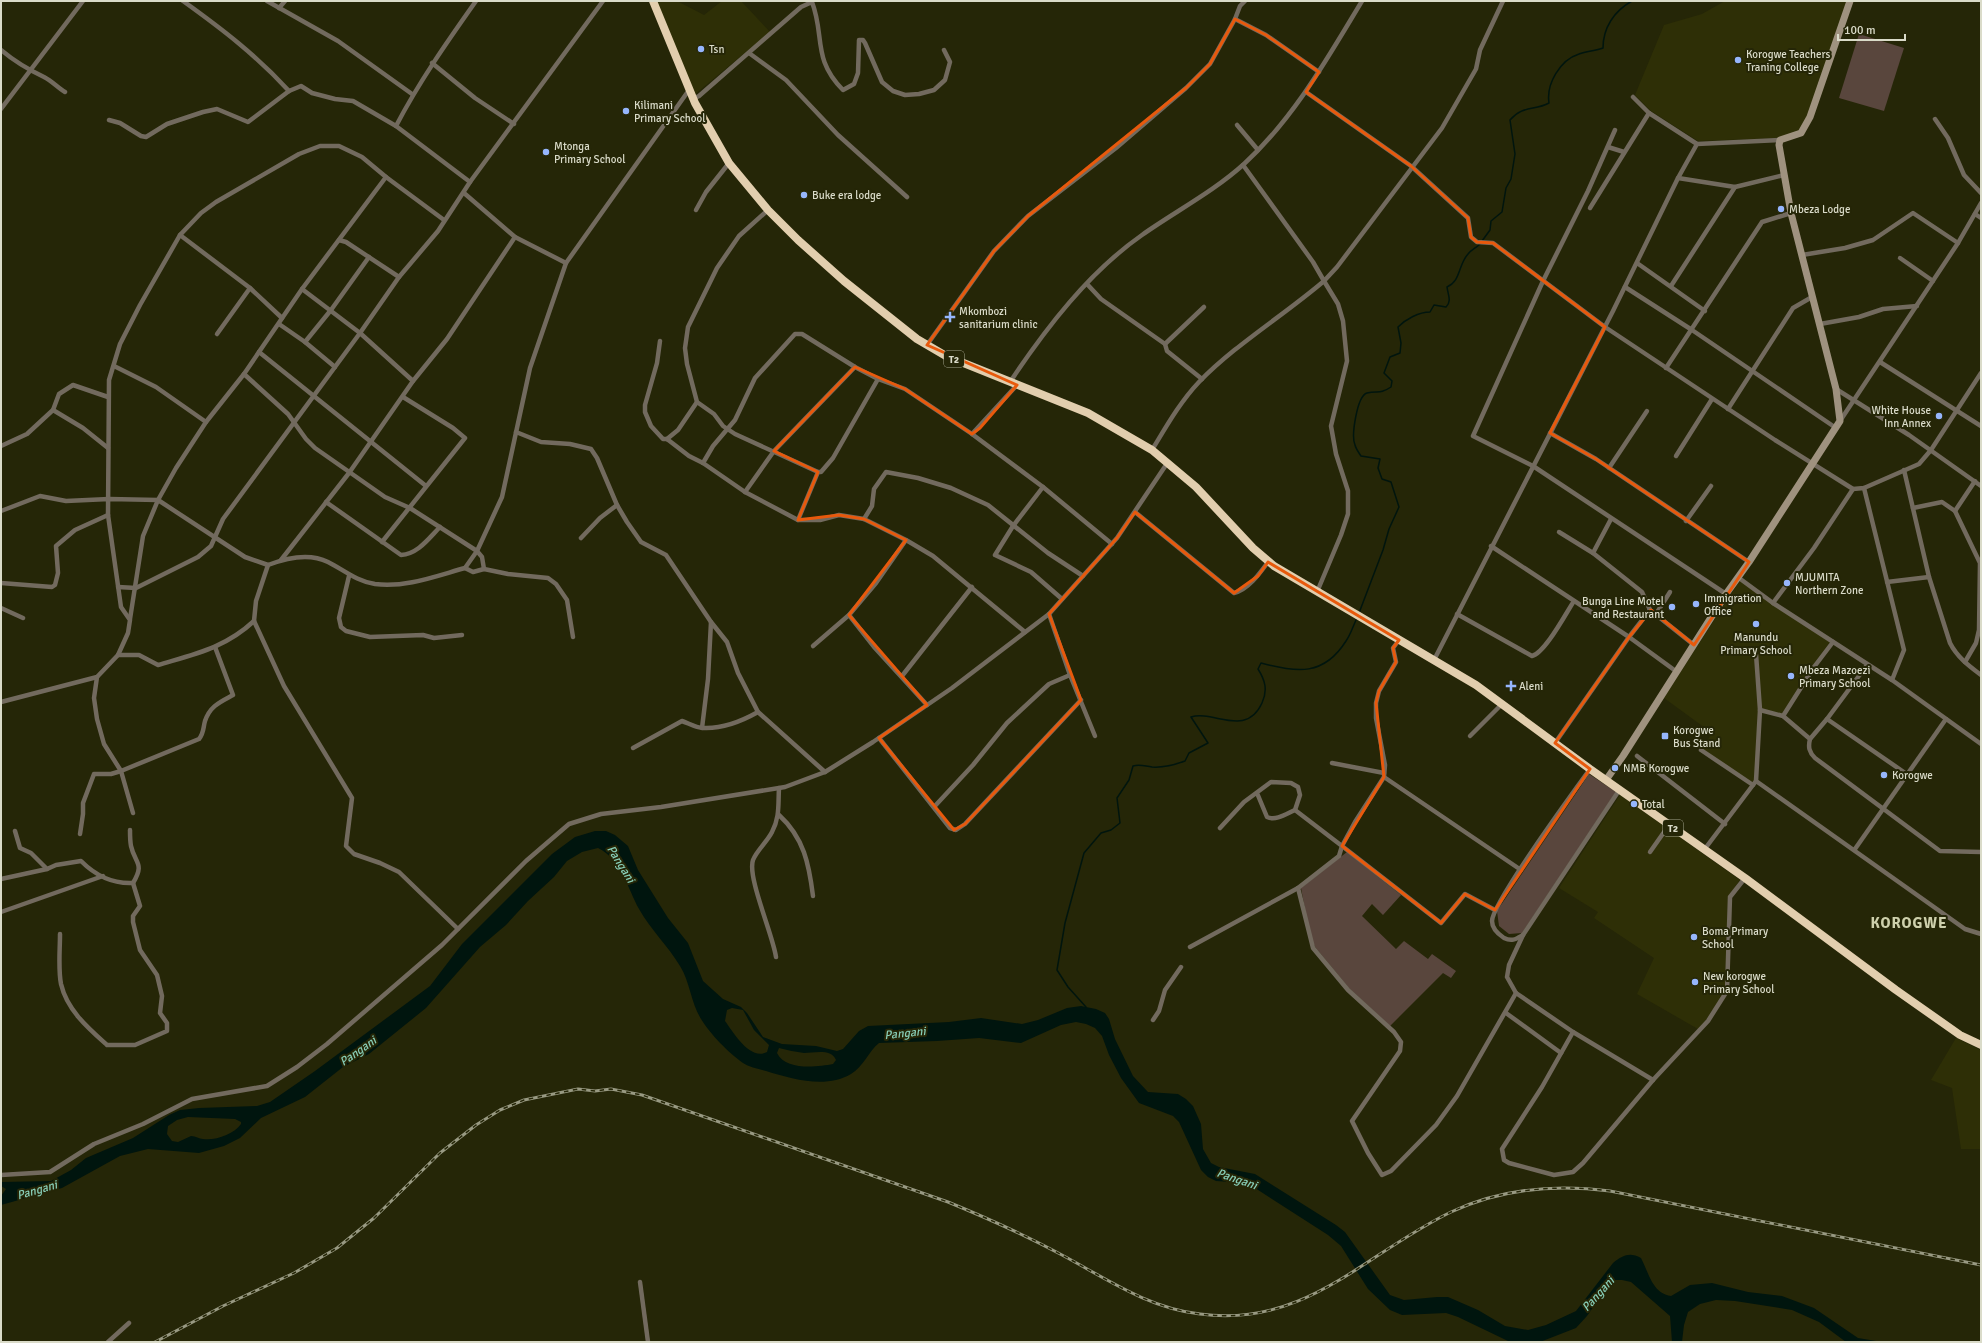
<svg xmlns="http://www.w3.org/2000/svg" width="1982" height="1343" font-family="Signika,sans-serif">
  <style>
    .built { fill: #2e2f06 }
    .green { fill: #59463d }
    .water { fill: #00150e; fill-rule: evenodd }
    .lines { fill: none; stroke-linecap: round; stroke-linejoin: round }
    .stream { stroke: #00150e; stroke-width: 1.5 }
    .street { stroke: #726a5e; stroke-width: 4.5 }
    .secondary { stroke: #9f927f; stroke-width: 7 }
    .highway { stroke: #e2ceae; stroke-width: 8 }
    .rail-casing { stroke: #989982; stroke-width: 3 }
    .rail { stroke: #252607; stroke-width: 1.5; stroke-dasharray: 4.5; stroke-linecap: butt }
    .marked { fill: none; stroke: #e8590c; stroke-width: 3; stroke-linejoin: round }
    .poi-dot { fill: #96b6fd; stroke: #252607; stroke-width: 1.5 }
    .labels { text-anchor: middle; stroke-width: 4; stroke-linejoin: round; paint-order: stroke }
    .shield { fill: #252607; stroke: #a4a58f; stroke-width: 1 }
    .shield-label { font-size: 10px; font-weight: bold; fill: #dadbc9 }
    .poi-label { font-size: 11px; fill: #dadbc9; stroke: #252607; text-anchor: start }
    .water-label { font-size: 12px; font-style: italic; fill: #88cfb8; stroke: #252607 }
    .district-label { font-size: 15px; font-weight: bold; letter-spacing: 1px; fill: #ced0ac; stroke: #252607 }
  </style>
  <rect width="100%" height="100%" fill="#252607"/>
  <g class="built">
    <path d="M655 1H677L704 15 722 1H741L770 32 694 95Z"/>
    <path d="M1725 1H1847L1808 115 1799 131 1779 138 1698 141 1651 111 1635 95 1664 25 1702 14Z"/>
    <path d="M1740 580 1830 642 1812 666 1782 714 1758 708 1755 781 1753 783 1702 749 1712 733 1664 698Z"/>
    <path d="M1620 795 1740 880 1728 897 1725 991 1706 1020 1698 1029 1637 994 1654 958 1594 918 1598 912 1559 888Z"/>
    <path d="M1956 1038 1981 1050V1149H1961L1952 1088 1931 1080Z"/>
  </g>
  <g class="green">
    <path d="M1859 34 1904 48 1884 111 1839 98Z"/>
    <path d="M1589 774 1616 792 1522 933 1509 934 1499 926 1497 911Z"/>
    <path d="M1347 852 1401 895 1383 915 1372 904 1362 916 1396 949 1404 941 1428 959 1432 954 1456 971 1451 978 1443 973 1390 1026 1349 988 1315 947 1310 935 1301 888Z"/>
  </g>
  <path class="water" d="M595 831H606L615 835 628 846 638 870 668 918 688 943 703 981 723 999 741 1007 747 1013 763 1037 782 1044 816 1046 837 1051 843 1049 859 1031 868 1026 949 1022 981 1018 1022 1024 1038 1020 1067 1008 1081 1006 1096 1009 1105 1013 1109 1019 1115 1039 1133 1076 1148 1092 1178 1094 1186 1099 1193 1106 1201 1124 1203 1149 1211 1163 1219 1167 1255 1174 1336 1225 1345 1232 1390 1295 1404 1300 1437 1297H1448L1478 1310 1505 1326 1528 1330 1546 1325 1576 1311 1613 1263C1623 1255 1630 1252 1641 1258 1649 1273 1652 1293 1671 1296L1690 1285 1712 1283 1748 1292 1782 1296 1814 1308 1858 1338 1882 1342H1846L1819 1322 1792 1310 1735 1301 1716 1300 1700 1304 1688 1312 1684 1325 1682 1342H1672L1670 1316 1631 1282 1622 1280H1614L1607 1287 1587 1316 1576 1328 1540 1342 1508 1341 1458 1317 1446 1313 1402 1315 1390 1310 1368 1289 1341 1246 1328 1235 1255 1188 1231 1182 1216 1181 1208 1177 1201 1170 1179 1122 1173 1116 1139 1103 1121 1078 1109 1055 1102 1036 1095 1028 1086 1024 1076 1022 1061 1025 1021 1043 979 1038 937 1041 879 1043C868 1052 864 1066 851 1074 826 1089 792 1079 766 1071 759 1069 749 1067 743 1063 729 1053 710 1034 701 1019 691 1003 690 982 680 966 668 946 651 930 639 909 628 889 621 859 598 848L582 852 567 861 554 877 528 901 506 925 480 947 426 1008 369 1054 343 1067 305 1097 261 1118 240 1138 224 1146 199 1153 148 1149 120 1156 62 1188 1 1205V1196L6 1189 1 1186V1182L51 1181 71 1170 86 1158 133 1138 169 1115 180 1110 199 1108 257 1106 270 1102 315 1071 430 986 462 944 552 854 575 837ZM732 1008 743 1010 754 1030 769 1045 767 1052C750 1061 734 1033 725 1021L727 1010ZM779 1048C787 1050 796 1052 804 1053 814 1053 831 1048 836 1060L833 1064C817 1067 786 1071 777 1053ZM188 1117 235 1119 241 1122V1124C234 1134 215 1141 203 1139 199 1139 196 1136 191 1136L178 1142 172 1141 167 1134 168 1126 177 1120Z"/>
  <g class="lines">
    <g class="stream">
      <path d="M1482 241 1490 230 1491 221 1502 212 1506 188 1511 179 1515 154 1510 120C1523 105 1534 111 1549 103 1546 84 1560 60 1579 54 1587 51 1595 51 1603 48 1603 28 1614 11 1632 1"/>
      <path d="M1359 613 1383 550 1389 529 1399 507 1391 482 1382 479 1378 468 1380 459 1361 456C1359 453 1356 449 1355 445 1351 436 1357 396 1367 393 1378 390 1379 395 1391 387L1392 381 1384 373 1390 357 1400 353 1401 343 1398 327C1406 319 1419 312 1430 312L1434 305 1446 307C1452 301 1448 295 1447 287 1461 281 1458 265 1468 254 1471 250 1476 248 1480 244"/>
      <path d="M1086 1007 1068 987 1057 970 1065 923 1084 853 1101 833 1111 830 1120 823 1117 798 1129 780 1133 766C1140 764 1144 766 1152 767 1164 768 1174 765 1185 761L1189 753 1208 743 1191 717C1214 710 1246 738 1262 703 1268 690 1265 680 1258 669L1261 663C1297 673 1324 676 1346 641 1351 634 1353 626 1357 618"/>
    </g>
    <g class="street">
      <path d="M183 1C222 29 256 55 289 91"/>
      <path d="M267 1 338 41 412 94"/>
      <path d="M279 8 285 1"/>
      <path d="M1235 19 1266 35 1319 72"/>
      <path d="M1 50C14 61 29 70 44 77 52 81 58 88 65 92"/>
      <path d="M749 53 786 80 838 135 907 197"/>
      <path d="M432 63 475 98 514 124"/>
      <path d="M1306 92 1411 166 1468 218 1471 237 1477 242 1493 243 1605 327 1775 440 1853 489 1864 488 1919 464 1931 450 1981 373"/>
      <path d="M1633 97 1649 113 1697 144 1780 140"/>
      <path d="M693 99 699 96 801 7 812 2C825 36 812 59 843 90L854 84 858 73 859 40H863L865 43 882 82 893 91 905 95 919 94 934 90 945 80 950 62 944 50"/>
      <path d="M1 109 83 1"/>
      <path d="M1935 119 1948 138 1964 175 1981 193"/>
      <path d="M109 120 120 123 141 136 146 137 167 124 203 112 217 109 248 122 289 91 301 86 312 93 335 99 353 101 396 126 470 182"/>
      <path d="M1237 125 1258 150"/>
      <path d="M396 126C419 82 447 42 476 1"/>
      <path d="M1615 130 1588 191 1543 281 1473 436 1533 466 1726 594"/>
      <path d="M1608 147 1624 152"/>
      <path d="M1243 165 1313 262 1324 281 1337 267 1442 128 1476 69 1480 50 1503 1"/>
      <path d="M1678 178 1735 187 1784 175"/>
      <path d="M464 193 515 237 566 263"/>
      <path d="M1590 208 1649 113"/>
      <path d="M696 210 706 192 729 163"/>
      <path d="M768 210 739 236 717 268 688 327 685 348 687 364 697 402 714 414 723 426 735 434 818 472H821L833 458 878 379"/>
      <path d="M1975 214 1981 218"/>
      <path d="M180 235 250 288 282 318"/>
      <path d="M339 240 346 242 399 277"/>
      <path d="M1802 255 1845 248 1873 240 1913 213 1958 243"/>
      <path d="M1900 258 1933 281"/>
      <path d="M1637 263 1705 311"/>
      <path d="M1087 284 1101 299 1165 344 1167 351 1202 379"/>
      <path d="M1671 286 1735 187"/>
      <path d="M1625 287 1692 330 1836 428"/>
      <path d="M302 289 360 333 413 381"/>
      <path d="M279 324 305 342 335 367"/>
      <path d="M1820 324 1859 317 1883 309 1917 306"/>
      <path d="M217 334 250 288"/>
      <path d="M660 341 657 363 645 405V412L651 426 663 439H667L689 456 703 463 745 492 798 520H820L839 515 864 519 906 540 933 556 1025 632"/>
      <path d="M305 342 331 310 369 257"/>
      <path d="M1165 344 1204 307"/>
      <path d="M927 345 994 251 1028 216 1116 148 1186 88 1210 64 1235 19 1240 6 1245 1"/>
      <path d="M259 352 426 486"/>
      <path d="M1880 362 1981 426"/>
      <path d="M114 366 156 387 206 422"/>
      <path d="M1666 368 1762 222 1791 213"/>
      <path d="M244 374 288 414 306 439 315 448 385 497 410 508 477 551 482 557 484 569"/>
      <path d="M1010 382C1046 328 1089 272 1142 235 1176 211 1213 192 1244 164 1294 118 1327 59 1362 1"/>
      <path d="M1836 389 1909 435 1981 486"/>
      <path d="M1728 409 1793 308 1812 297"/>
      <path d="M53 410 83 428 108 448"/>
      <path d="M1840 421 1958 243 1981 203"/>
      <path d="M516 432 541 442 570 444 591 449 597 458 617 505 627 522 641 542 666 555 711 622 727 642 738 673 758 712 825 772"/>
      <path d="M1550 433 1596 459 1749 562"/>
      <path d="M972 434 1017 385"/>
      <path d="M667 439 678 430 697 402"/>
      <path d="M1 446 27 434 53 410 59 394 73 385 108 397"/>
      <path d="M1152 450C1166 427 1180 402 1199 382 1236 344 1283 316 1324 281L1338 304 1343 321 1347 361 1331 426 1336 454 1348 491V514L1341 535 1317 592"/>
      <path d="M1676 456 1712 399"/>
      <path d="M703 463 713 446 735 420 755 378 795 334H802L855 367 878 379 905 389 972 434 1043 487 1112 544"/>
      <path d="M1609 468 1647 411"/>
      <path d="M1904 470 1929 577 1950 643C1957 657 1969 666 1981 675"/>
      <path d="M1043 487 1013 526 995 555 1031 572 1062 599"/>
      <path d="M1864 488 1904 650 1892 680"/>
      <path d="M745 492 774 451 855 367"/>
      <path d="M326 502 401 555C418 554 429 538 440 527"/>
      <path d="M1913 508 1942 502 1955 511 1980 563 1979 630 1976 643 1965 662"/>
      <path d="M1 511 40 496 66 501 109 499 158 500 245 557 268 565C286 558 310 553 328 562 344 570 356 581 375 584 405 588 436 576 465 568L473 572 484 569 508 574 548 578 556 584 567 600 573 637"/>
      <path d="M1955 511 1975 481"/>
      <path d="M1135 512 1234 593C1248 590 1260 573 1268 562"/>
      <path d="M864 519 872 506 874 489 886 472 918 478 951 488 988 505 1048 553 1083 576"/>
      <path d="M1611 519 1593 553 1642 592 1650 610 1694 645"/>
      <path d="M798 520 818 472"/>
      <path d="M1686 521 1711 486"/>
      <path d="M1559 532 1593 553"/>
      <path d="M581 538 600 518 617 505"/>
      <path d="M382 542 465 438 453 428 403 397"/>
      <path d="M1491 546 1629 637 1555 743"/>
      <path d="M281 560 349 473 413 381 447 339 515 237"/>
      <path d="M268 565 256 601 254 621 284 686 352 798 346 846 354 854 380 863 399 872 458 929"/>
      <path d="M465 568 477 551 502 497 530 368 566 263 689 90"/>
      <path d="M349 576 339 618 341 627 346 631 370 637 423 635 434 638 462 635"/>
      <path d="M1739 578 1773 603 1892 680 1981 744"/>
      <path d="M1887 582 1929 577"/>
      <path d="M1 583 52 587 55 585 58 573 56 546 75 530 108 515"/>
      <path d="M118 587 136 588 198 557 211 546 223 519 360 333 399 277 438 231 470 182 603 1"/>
      <path d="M1773 603 1814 548 1853 489"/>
      <path d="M1 608 23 618"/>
      <path d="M1650 610 1629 637 1677 672"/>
      <path d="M1049 614 1070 675 1095 736"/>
      <path d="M1457 614 1532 656C1545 653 1566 613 1574 601"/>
      <path d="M1656 614 1670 592"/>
      <path d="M849 615 875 648 927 705"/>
      <path d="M130 619 143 536 158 500 176 468 206 422 244 374 302 289 386 177"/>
      <path d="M1399 640 1393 648 1396 662 1379 691 1376 703V718L1385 765 1384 777 1355 822 1342 846 1441 923 1465 894 1495 910"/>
      <path d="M813 646 849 615 876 583 906 540"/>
      <path d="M118 655H139L158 665C195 654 225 648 254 621"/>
      <path d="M1434 660 1613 311 1678 178 1697 144"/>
      <path d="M902 676 972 587"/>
      <path d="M97 677 94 698 97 719 104 744 121 771 133 813"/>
      <path d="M1 702 97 677 118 655 128 633 130 620 121 607 108 515 109 380 120 344 140 305 180 235 201 213 216 202 299 154 320 146H339L362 157 386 177 444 220"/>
      <path d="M1760 710 1783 716 1810 739C1808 747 1809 752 1815 758L1940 851 1981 852"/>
      <path d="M1783 716 1814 667 1833 642"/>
      <path d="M1827 719 1908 775"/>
      <path d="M702 728 708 679 711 622"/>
      <path d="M1470 736 1502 704"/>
      <path d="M879 738 950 828 956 830 965 824 1081 700"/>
      <path d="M1810 739 1827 719 1867 665"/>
      <path d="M633 748 682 721C688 723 696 728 703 728 722 729 742 721 758 712"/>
      <path d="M1701 750 1753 785"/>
      <path d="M1637 756 1725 824"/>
      <path d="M1332 763 1384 773"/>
      <path d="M1384 777 1521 870"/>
      <path d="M1756 781 1965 929 1981 934"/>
      <path d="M1620 789 1523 935 1509 965 1507 977 1516 993 1573 1032 1653 1080"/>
      <path d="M934 807 973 765 1007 723 1049 684 1070 675"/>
      <path d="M779 815C804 838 809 864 813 896"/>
      <path d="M1220 828 1244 802 1271 782 1291 783 1298 787 1300 795 1295 810C1286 814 1276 821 1267 817L1257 793"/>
      <path d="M130 830C130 835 130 841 131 846 135 864 145 863 133 883"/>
      <path d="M15 831 20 848 31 853 47 869 56 865 81 861C95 875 113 884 133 883L140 906 133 916V922L140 950 157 975 162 996 160 1013 167 1023V1031L135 1045H107C88 1028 67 1010 61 984 58 969 60 950 60 934"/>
      <path d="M80 834 83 814V803L94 774H111L121 771 199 739C204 733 203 728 205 721 210 706 220 702 233 695L215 647"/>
      <path d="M1855 849 1946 719"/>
      <path d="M1704 850 1756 781 1760 710 1756 654"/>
      <path d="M1650 852 1669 825"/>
      <path d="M1 879 47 869"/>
      <path d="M1298 888 1313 948 1348 990 1394 1032 1401 1042 1400 1051 1352 1121 1368 1153 1382 1175 1391 1171 1436 1125 1457 1096 1516 993"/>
      <path d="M1 912 103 876"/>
      <path d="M1523 935C1516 939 1512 942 1504 938 1498 934 1492 929 1492 921 1492 904 1574 791 1590 769"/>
      <path d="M1190 947 1298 888 1339 856 1342 846 1295 810"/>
      <path d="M776 957C773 935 747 877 753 860 757 850 767 842 772 832 780 817 778 804 779 788"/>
      <path d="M1506 1013 1561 1053"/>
      <path d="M1153 1020 1159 1011 1165 990 1181 967"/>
      <path d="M1573 1032 1542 1087 1502 1149 1504 1160 1509 1163 1554 1175 1573 1172 1583 1163 1653 1080 1708 1021 1727 991 1730 897 1745 878"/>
      <path d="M1 1175 50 1172 94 1144 143 1124 192 1099 267 1086 297 1067 327 1044 442 945 526 861 569 824 601 814 661 807 785 787 825 772 873 742 952 688 1049 614 1117 538 1168 462"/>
      <path d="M640 1282 648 1342"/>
      <path d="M108 1342 129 1323"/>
    </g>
    <path class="secondary" d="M1606 780 1623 756 1726 594 1749 562 1840 421 1836 389 1791 213 1779 145 1780 140 1801 133 1810 117 1850 1"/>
    <path class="highway" d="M653 1 695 103 729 163 768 210 798 240 844 281 917 339 946 356 1088 413 1152 450 1196 487 1253 548 1274 566 1476 685 1590 769 1745 878 1896 990 1960 1035 1981 1045"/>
    <g class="rail-casing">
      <path id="rail" d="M155 1342 223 1306 294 1273 337 1248 374 1218 440 1153 476 1125 500 1110 524 1100 578 1089 595 1091 611 1089 642 1095 948 1202C987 1218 1025 1235 1062 1255 1107 1279 1148 1308 1200 1314 1306 1328 1364 1254 1451 1212 1500 1189 1556 1184 1610 1191L1981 1265"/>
    </g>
    <use href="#rail" class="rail"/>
  </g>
  <path class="marked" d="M1235 19 1266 35 1319 72 1306 92 1411 166 1468 218 1471 237 1477 242 1493 243 1605 327 1550 433 1596 459 1749 562 1694 645 1651 610 1629 637 1555 743 1590 769 1495 910 1465 894 1441 923 1342 846 1384 777 1376 703 1379 691 1396 662 1393 648 1399 640 1268 562 1258 576 1234 593 1135 512 1117 538 1049 614 1081 700 965 824 954 830 879 738 927 705 849 615 906 540 864 519 839 515 798 520 818 472 774 451 855 367 905 389 972 434 980 428 1017 385 927 345 994 251 1028 216 1186 88 1210 64Z"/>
  <g class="poi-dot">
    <circle cx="701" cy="49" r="4"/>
    <circle cx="1738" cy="60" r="4"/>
    <circle cx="626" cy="111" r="4"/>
    <circle cx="546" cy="152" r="4"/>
    <circle cx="804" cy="195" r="4"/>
    <circle cx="1781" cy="209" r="4"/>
    <path d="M948 311h4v4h4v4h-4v4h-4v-4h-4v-4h4z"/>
    <circle cx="1939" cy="416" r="4"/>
    <circle cx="1787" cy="583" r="4"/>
    <circle cx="1696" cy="604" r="4"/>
    <circle cx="1672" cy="607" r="4"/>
    <circle cx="1756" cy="624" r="4"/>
    <circle cx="1791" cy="676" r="4"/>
    <path d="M1509 680h4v4h4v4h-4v4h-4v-4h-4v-4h4z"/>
    <rect x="1661" y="732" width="8" height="8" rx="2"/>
    <circle cx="1615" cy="768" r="4"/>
    <circle cx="1884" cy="775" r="4"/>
    <circle cx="1634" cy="804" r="4"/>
    <circle cx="1694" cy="937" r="4"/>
    <circle cx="1695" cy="982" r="4"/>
  </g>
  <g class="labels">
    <g class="shield">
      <rect x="944" y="351" width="20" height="16" rx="3"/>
      <rect x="1663" y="820" width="20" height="16" rx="3"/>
    </g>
    <g class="shield-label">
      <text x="954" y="363">T2</text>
      <text x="1673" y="832">T2</text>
    </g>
    <g class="poi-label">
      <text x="709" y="53">Tsn</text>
      <text x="1746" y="58">Korogwe Teachers<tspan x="1746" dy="13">Traning College</tspan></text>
      <text x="634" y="109">Kilimani<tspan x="634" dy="13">Primary School</tspan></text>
      <text x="554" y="150">Mtonga<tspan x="554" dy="13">Primary School</tspan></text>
      <text x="812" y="199">Buke era lodge</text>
      <text x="1789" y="213">Mbeza Lodge</text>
      <text x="959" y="315">Mkombozi<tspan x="959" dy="13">sanitarium clinic</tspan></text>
      <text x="1931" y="414" text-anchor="end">White House<tspan x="1931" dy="13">Inn Annex</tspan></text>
      <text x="1795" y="581">MJUMITA<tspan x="1795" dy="13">Northern Zone</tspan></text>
      <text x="1704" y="602">Immigration<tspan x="1704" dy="13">Office</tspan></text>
      <text x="1664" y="605" text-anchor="end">Bunga Line Motel<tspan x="1664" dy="13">and Restaurant</tspan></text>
      <text x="1756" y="641" text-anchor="middle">Manundu<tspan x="1756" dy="13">Primary School</tspan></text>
      <text x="1799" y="674">Mbeza Mazoezi<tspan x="1799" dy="13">Primary School</tspan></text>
      <text x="1519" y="690">Aleni</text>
      <text x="1673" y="734">Korogwe<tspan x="1673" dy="13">Bus Stand</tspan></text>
      <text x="1623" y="772">NMB Korogwe</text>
      <text x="1892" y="779">Korogwe</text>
      <text x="1642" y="808">Total</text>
      <text x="1702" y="935">Boma Primary<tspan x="1702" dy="13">School</tspan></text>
      <text x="1703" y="980">New korogwe<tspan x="1703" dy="13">Primary School</tspan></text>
    </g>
    <g class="water-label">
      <text transform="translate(621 864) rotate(58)" y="4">Pangani</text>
      <text transform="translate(905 1033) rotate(-6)" y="4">Pangani</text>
      <text transform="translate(358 1051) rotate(-35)" y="4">Pangani</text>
      <text transform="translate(1237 1179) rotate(19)" y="4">Pangani</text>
      <text transform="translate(37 1190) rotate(-16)" y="4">Pangani</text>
      <text transform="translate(1598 1294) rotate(-48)" y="4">Pangani</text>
    </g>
    <g class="district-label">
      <text x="1909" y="928">KOROGWE</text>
    </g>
  </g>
  <rect width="1982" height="1343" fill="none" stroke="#dadbc9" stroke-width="4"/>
  <path d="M1838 34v6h67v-6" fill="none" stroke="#dadbc9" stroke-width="2"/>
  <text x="1844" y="34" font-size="12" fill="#dadbc9" stroke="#252607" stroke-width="3" paint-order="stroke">100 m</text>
</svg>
